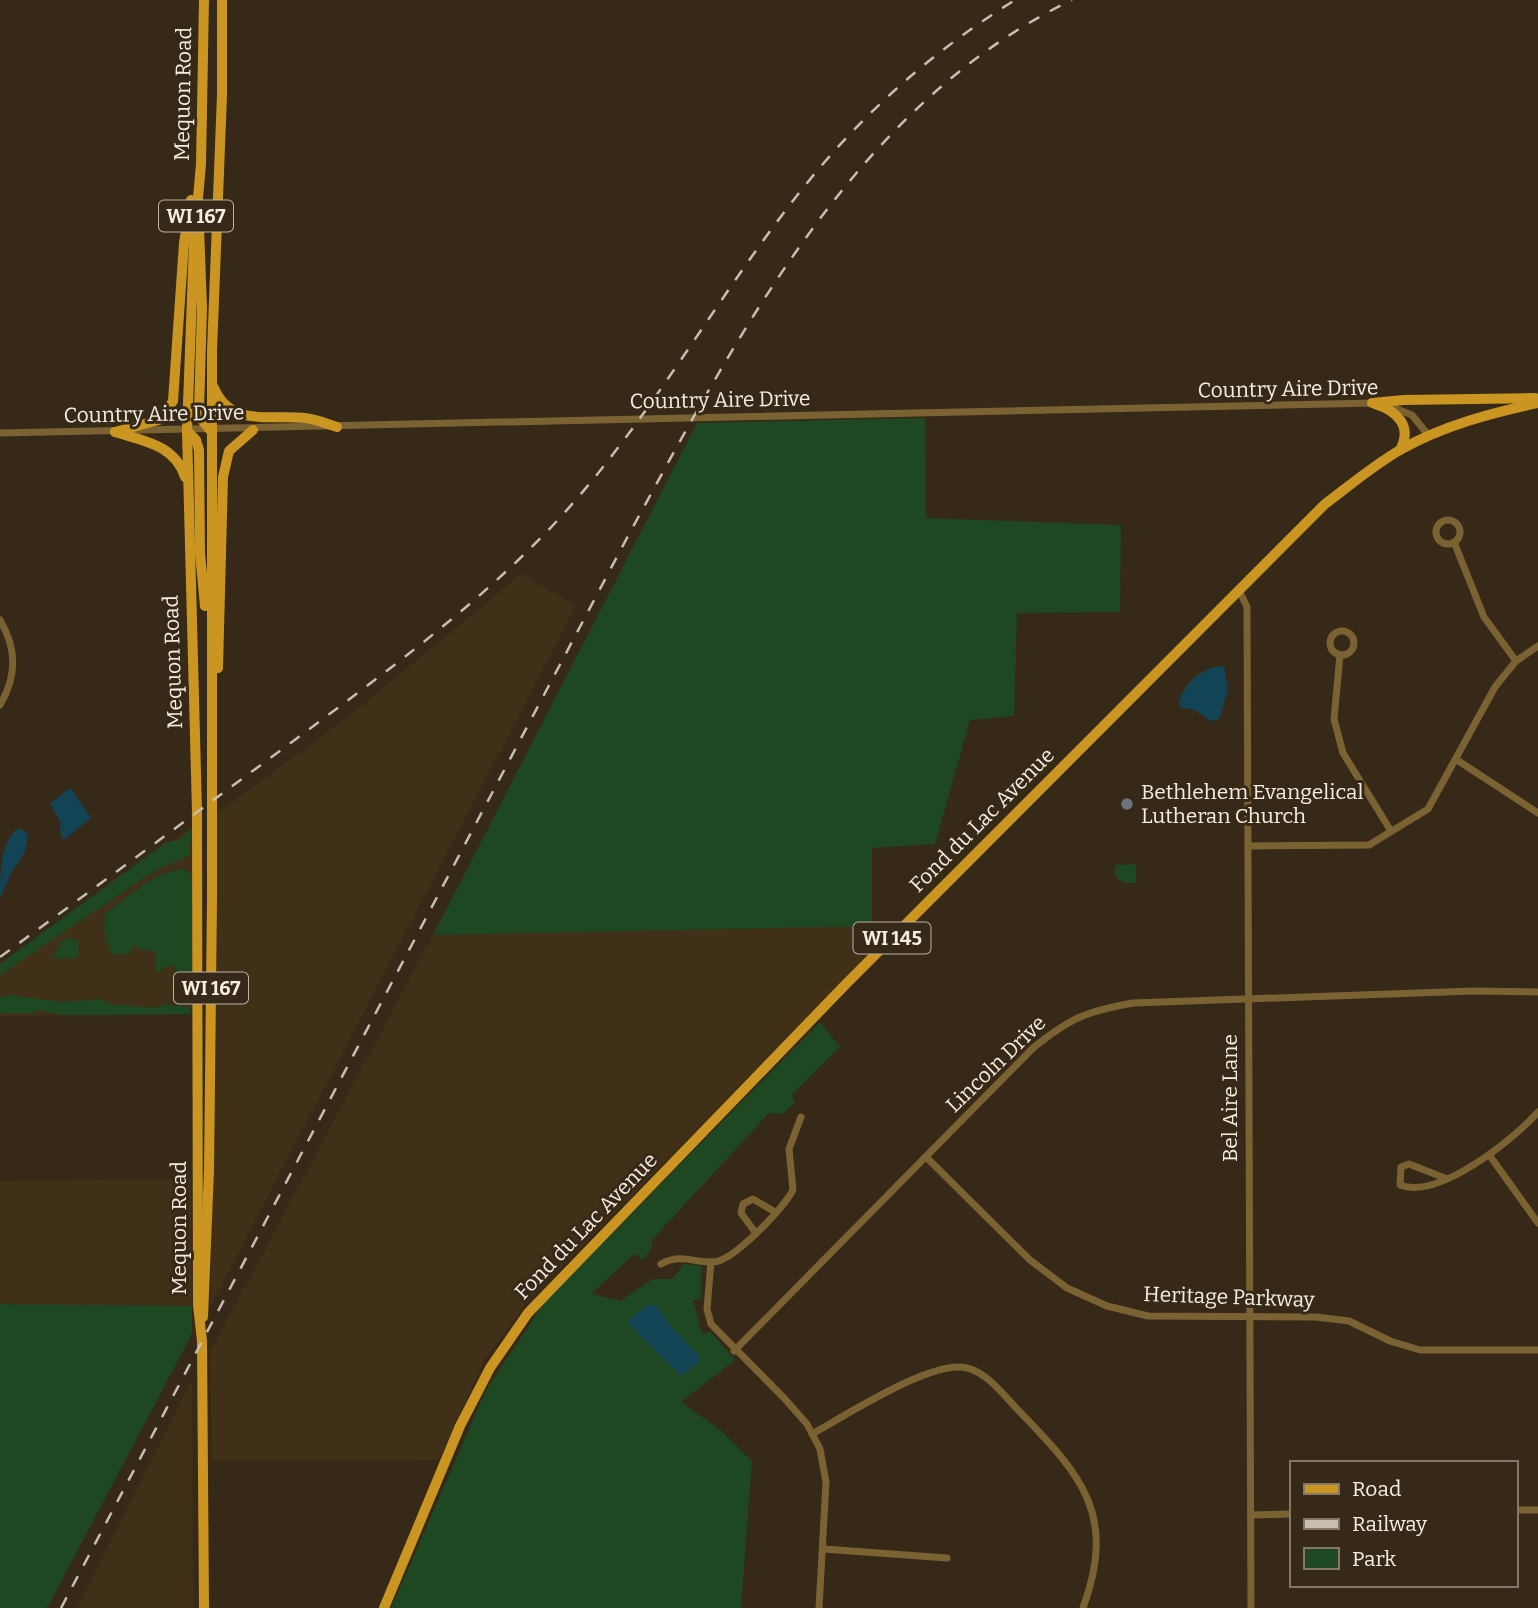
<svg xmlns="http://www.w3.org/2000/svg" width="1538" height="1608" font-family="Bitter,serif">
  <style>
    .built { fill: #413018 }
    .green { fill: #1e4821 }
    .water { fill: #124456 }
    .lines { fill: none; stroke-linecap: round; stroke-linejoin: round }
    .minor { stroke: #7b6233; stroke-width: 7 }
    .primary { stroke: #ca9621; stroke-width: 10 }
    .rail { stroke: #c7bdb1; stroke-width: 2.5; stroke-dasharray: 12 12; stroke-linecap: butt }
    .worship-dot { fill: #6b7280; stroke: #362918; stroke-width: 2.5 }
    .labels { text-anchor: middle; stroke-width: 6; stroke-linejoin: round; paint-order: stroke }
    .shield { fill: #362918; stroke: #bcb2a5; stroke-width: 2 }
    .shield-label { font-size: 19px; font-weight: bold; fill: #f6ede2 }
    .street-label { font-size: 21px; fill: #f6ede2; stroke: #362918 }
    .poi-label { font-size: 21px; fill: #f6ede2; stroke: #362918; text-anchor: start }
  </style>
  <rect width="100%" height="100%" fill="#362918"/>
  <g class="built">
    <path d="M522 573 576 606 211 1305 209 819 353 713Z"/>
    <path d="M192 827 191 1014 0 1016V971Z"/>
    <path d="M898 925 528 1301 485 1359 439 1460 212 1461 210 1352 433 935Z"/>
    <path d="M191 1179 192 1306 0 1304V1181Z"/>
    <path d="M192 1379 193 1608H77Z"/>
  </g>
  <g class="green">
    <path d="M925 418 926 518 1121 525 1120 612 1017 613 1014 716 970 720 935 844 872 848V926L433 935 697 423Z"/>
    <path d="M192 827 189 856 156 870 0 975V964L165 843 181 839Z"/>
    <path d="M1136 864V883H1124L1115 876V865Z"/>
    <path d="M187 870 192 875V986L187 990 176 985V966L162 967 161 972H156V953L133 946 129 954H111L104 930 105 914C129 897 157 867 187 870Z"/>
    <path d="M69 937 79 942 77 958 53 959 60 942Z"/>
    <path d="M11 995 61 1002 101 999 109 1004 157 1008 164 1004 190 1007 191 1014 64 1015 38 1010 33 1013H0V997Z"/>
    <path d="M820 1022 840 1047 792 1094 795 1102 783 1114 769 1113 651 1241 653 1246 643 1260 634 1254 591 1294 620 1301 653 1279H672L684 1264 701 1266V1299L693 1300 702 1334 710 1331 735 1360 681 1402 719 1429 752 1461 741 1608H391L486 1390 544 1303Z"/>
    <path d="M0 1304 192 1306V1334L47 1608H0Z"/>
  </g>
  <g class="water">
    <path d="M1224 666 1228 690 1219 719 1210 721 1195 710 1179 707C1179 686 1204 665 1224 666Z"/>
    <path d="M68 789 72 790 91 818 65 839 61 838 60 821 50 804Z"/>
    <path d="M20 828 28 834 25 852 11 873 0 898C0 877 0 836 20 828Z"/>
    <path d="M656 1305 671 1326 700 1357 699 1362 681 1376 627 1322 646 1306Z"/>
  </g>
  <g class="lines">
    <g class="minor">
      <path d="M1387 405 1412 415 1429 436"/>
      <path d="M0 433 1375 403"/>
      <circle cx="1448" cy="532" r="12"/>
      <path d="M1454 542 1484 617 1516 661"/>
      <path d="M1239 590 1247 607 1251 1608"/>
      <path d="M0 620C17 649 17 676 0 705"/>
      <circle cx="1342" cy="643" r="12"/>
      <path d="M1340 655 1334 719 1343 753 1391 831"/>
      <path d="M1457 760 1538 813"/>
      <path d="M1248 846 1369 845 1428 809 1495 687 1516 661 1538 646"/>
      <path d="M1490 1156 1538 1223"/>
      <path d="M926 1157 1030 1260 1067 1288 1107 1306 1148 1316 1316 1317 1349 1321 1390 1341 1420 1350H1538"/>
      <path d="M1445 1178 1409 1164 1401 1167 1400 1185C1438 1200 1513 1140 1538 1112"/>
      <path d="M755 1232 741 1213 743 1204 753 1199 775 1212"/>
      <path d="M711 1262 707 1309 711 1324 784 1398 807 1424 820 1449 826 1482 819 1608"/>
      <path d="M661 1264C681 1253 694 1263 714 1262 735 1260 783 1208 793 1190L789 1149 801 1117"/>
      <path d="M734 1351 1033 1048C1070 1018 1087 1011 1133 1003L1473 991 1538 992"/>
      <path d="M812 1434C845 1416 932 1359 967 1368 987 1372 1006 1398 1020 1412 1082 1476 1117 1515 1083 1608"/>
      <path d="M1515 1510H1538"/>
      <path d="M1251 1515 1291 1514"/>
      <path d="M824 1549 947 1558"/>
    </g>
    <g class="primary">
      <path d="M199 227 202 308 199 410 202 420 211 431"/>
      <path d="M214 388C231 428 271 414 305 418 316 419 327 424 337 427"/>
      <path d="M1372 403 1404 400 1535 398"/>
      <path d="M1375 404C1397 411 1413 426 1400 450"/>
      <path d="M187 431 196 440 199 450 200 553 205 606"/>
      <path d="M115 432 162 419 173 401 184 243 191 200"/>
      <path d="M115 432C144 441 175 445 185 477"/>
      <path d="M218 668 223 477 229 451 253 430"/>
      <path d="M203 1317 209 1170 212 898V351L222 95V0"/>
      <path d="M204 1608 202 1341 198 1305 197 812 187 431 194 243 201 164 204 0"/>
      <path d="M384 1608 460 1426 490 1368 528 1313 847 983 1325 504C1349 486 1374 465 1400 450 1442 426 1491 413 1538 403"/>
    </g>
    <g class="rail">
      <path d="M0 957C99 885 197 812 296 739 387 671 478 605 556 522 658 412 726 278 822 165 879 99 941 46 1015 0"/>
      <path d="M61 1608 628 536C738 335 857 103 1072 0"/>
    </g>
  </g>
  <circle class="worship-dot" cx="1127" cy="804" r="7"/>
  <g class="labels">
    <g class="shield">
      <rect x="159" y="200.5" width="74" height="31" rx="5"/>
      <rect x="853.5" y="922.5" width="77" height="31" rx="5"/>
      <rect x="174" y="972.5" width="74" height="31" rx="5"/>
    </g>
    <g class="shield-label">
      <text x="196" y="223">WI 167</text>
      <text x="892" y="945">WI 145</text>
      <text x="211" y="995">WI 167</text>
    </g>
    <g class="street-label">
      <text transform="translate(183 94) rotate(-89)" y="7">Mequon Road</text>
      <text transform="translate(1288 389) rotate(-1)" y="7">Country Aire Drive</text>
      <text transform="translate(720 400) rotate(-1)" y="7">Country Aire Drive</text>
      <text transform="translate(154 414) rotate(-1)" y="7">Country Aire Drive</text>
      <text transform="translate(173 662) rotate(-92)" y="7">Mequon Road</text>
      <text transform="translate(982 820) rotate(-45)" y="7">Fond du Lac Avenue</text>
      <text transform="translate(996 1064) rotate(-44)" y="7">Lincoln Drive</text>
      <text transform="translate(1230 1098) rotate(-90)" y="7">Bel Aire Lane</text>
      <text transform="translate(586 1226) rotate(-46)" y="7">Fond du Lac Avenue</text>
      <text transform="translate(179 1228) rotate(-90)" y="7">Mequon Road</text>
      <text transform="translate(1229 1297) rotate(2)" y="7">Heritage Parkway</text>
    </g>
    <g class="poi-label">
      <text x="1141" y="799">Bethlehem Evangelical<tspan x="1141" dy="24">Lutheran Church</tspan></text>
    </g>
  </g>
  <rect x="1290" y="1461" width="228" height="126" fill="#362918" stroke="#837769" stroke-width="2"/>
  <rect x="1304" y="1484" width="35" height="10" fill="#ca9621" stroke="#837769" stroke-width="2"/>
  <text x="1352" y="1496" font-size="21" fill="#f6ede2">Road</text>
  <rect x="1304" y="1519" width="35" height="10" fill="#c7bdb1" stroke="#837769" stroke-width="2"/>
  <text x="1352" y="1531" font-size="21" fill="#f6ede2">Railway</text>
  <rect x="1304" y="1548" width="35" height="21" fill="#1e4821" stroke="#837769" stroke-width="2"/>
  <text x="1352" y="1566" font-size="21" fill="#f6ede2">Park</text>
</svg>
